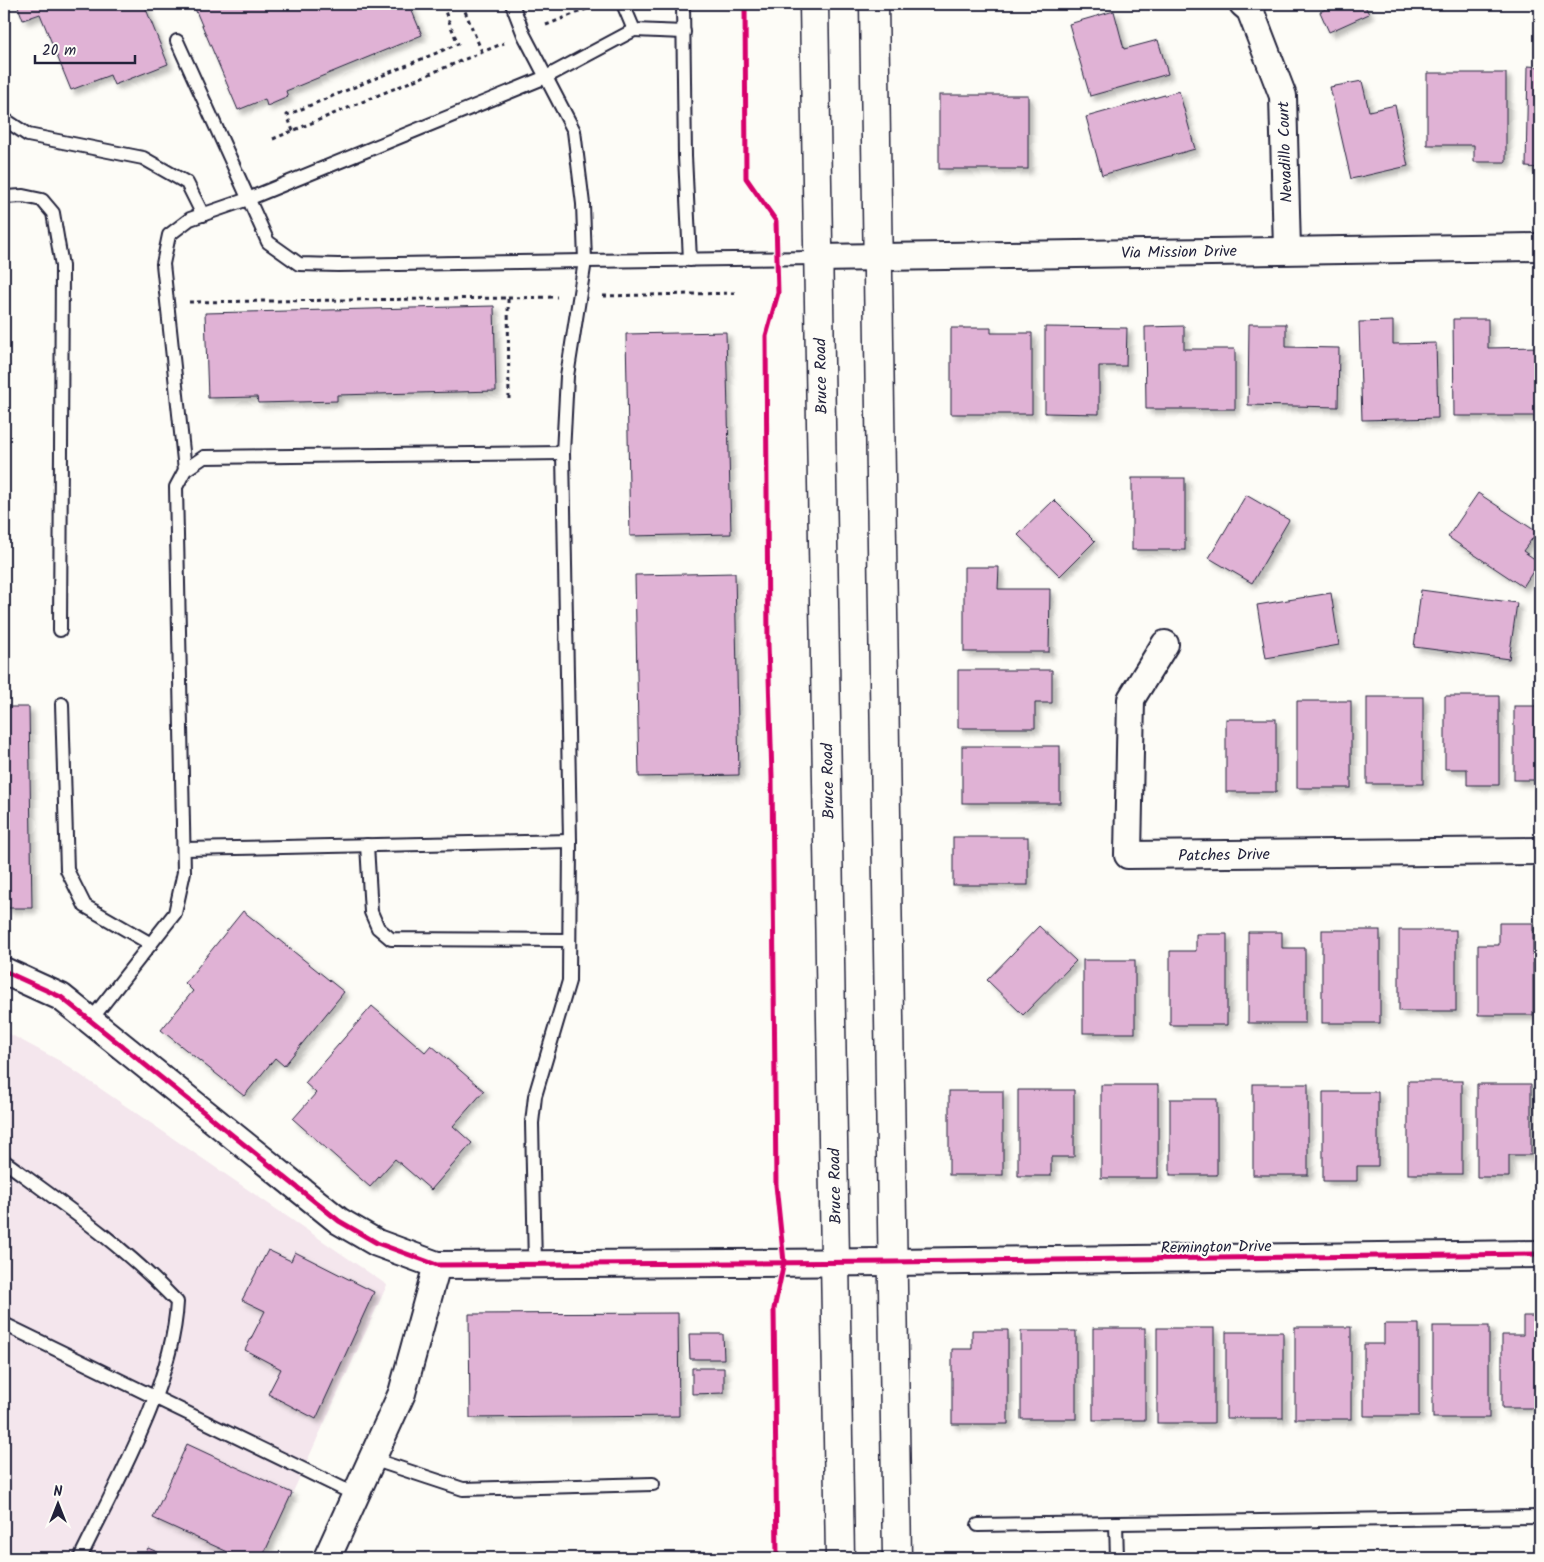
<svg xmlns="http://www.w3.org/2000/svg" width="1544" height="1562" font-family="Kalam,sans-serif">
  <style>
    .built { fill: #f4e6ed }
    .building { fill: #e0b2d5; stroke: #22223b; filter: url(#shadow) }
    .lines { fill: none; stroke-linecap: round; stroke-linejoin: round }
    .service-casing { stroke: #22223b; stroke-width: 16 }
    .minor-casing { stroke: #22223b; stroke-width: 30 }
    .tertiary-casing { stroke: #22223b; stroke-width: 31 }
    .path { stroke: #22223b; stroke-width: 3; stroke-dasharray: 4 4; stroke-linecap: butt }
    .service { stroke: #fdfcf7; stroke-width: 12 }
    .minor { stroke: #fdfcf7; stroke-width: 26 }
    .tertiary { stroke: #fdfcf7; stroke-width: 28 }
    .cycleway-casing { stroke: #fdfcf7; stroke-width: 8 }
    .cycleway { stroke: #d6006c; stroke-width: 5 }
    .labels { text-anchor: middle; stroke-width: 4.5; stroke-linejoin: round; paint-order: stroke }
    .street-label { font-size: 16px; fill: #22223b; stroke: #fdfcf7 }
  </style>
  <defs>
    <filter id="shadow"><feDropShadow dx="4.5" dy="4.5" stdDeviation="2.5" flood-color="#0004"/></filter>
  </defs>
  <rect width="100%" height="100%" fill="#fdfcf7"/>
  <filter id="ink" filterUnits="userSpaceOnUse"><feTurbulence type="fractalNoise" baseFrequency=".02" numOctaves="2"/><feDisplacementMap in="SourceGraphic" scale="10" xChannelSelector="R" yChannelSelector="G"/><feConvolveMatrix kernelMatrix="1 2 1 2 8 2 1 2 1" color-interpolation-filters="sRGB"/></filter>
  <g filter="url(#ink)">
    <path class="built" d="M4 1031 60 1061 387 1285 263 1558H4Z"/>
    <g class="building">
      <path d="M17 4H144L168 64 114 85 110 75 71 90 40 14 23 20Z"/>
      <path d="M193 4H409L422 35 286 91 288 97 267 106 265 99 238 110Z"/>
      <path d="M1334 4H1364L1369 14 1329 32 1320 12Z"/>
      <path d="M1114 11 1124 49 1158 40 1168 74 1090 96 1069 24Z"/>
      <path d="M1528 66 1540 67V168L1526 167Z"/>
      <path d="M1427 73H1506V162H1474V145H1427Z"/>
      <path d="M1362 81 1369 111 1395 105 1408 166 1351 179 1330 87Z"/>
      <path d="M1179 91 1195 149 1102 175 1086 117Z"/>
      <rect x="939" y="95" width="89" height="74"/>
      <path d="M494 306 496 391 337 395V401L258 403 257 397 208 398 205 313Z"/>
      <path d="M1453 319H1488V348L1540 347V416H1454Z"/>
      <path d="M1393 321V344L1436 343 1438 418 1362 420 1359 322Z"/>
      <path d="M1249 324H1286V347L1339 348 1338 407 1248 405Z"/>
      <path d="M1184 326V349H1235V409H1146L1145 327Z"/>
      <path d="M1045 327 1127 328 1126 366H1099V414L1045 413Z"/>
      <path d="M951 328H991V333H1032V414H951Z"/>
      <path d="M726 332 731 534 630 536 626 334Z"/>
      <rect x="1132" y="478" width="53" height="72"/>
      <path d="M1478 493 1537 532 1523 551 1539 562 1523 587 1448 537Z"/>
      <path d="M1246 495 1289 520 1252 583 1209 558Z"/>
      <path d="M1054 500 1095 541 1060 576 1018 535Z"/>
      <path d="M964 567H999L998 589H1050L1049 652H964Z"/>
      <path d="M735 573 739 775 639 777 635 575Z"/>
      <path d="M1421 590 1517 603 1509 659 1414 647Z"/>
      <path d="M1331 593 1339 645 1266 658 1257 605Z"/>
      <path d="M958 670H1052V703H1035V728H958Z"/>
      <path d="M1445 696H1499V785H1467V769H1445Z"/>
      <rect x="1367" y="697" width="56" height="87"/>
      <rect x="1297" y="701" width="54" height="87"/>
      <rect x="1514" y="706" width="26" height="74"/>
      <path d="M4 707H29L32 908H4Z"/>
      <rect x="1226" y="719" width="50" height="73"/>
      <rect x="962" y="746" width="98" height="57"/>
      <rect x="953" y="837" width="75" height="48"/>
      <path d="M243 911 344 992 284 1066 275 1058 244 1096 161 1030 193 991 185 983Z"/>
      <path d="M1499 923H1533V1015H1478V945H1499Z"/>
      <path d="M1039 926 1076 961 1023 1015 987 980Z"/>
      <rect x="1322" y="930" width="58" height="93"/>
      <rect x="1399" y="930" width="57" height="81"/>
      <path d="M1248 932H1282V948H1305V1023H1248Z"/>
      <path d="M1196 934H1227V1025H1170V951H1196Z"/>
      <rect x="1083" y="960" width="52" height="73"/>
      <path d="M372 1006 425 1052 431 1045 484 1091 453 1126 472 1143 431 1190 395 1159 370 1187 293 1119 316 1093 305 1083Z"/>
      <rect x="1408" y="1081" width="54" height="93"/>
      <rect x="1253" y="1084" width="55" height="91"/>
      <path d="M1477 1084H1531V1155H1509V1177H1477Z"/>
      <rect x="1101" y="1085" width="57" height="93"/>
      <path d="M1018 1090H1074V1157H1051V1176H1018Z"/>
      <rect x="949" y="1091" width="54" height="84"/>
      <path d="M1323 1092H1378V1166H1357V1181H1323Z"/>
      <rect x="1170" y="1099" width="47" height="76"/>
      <path d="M268 1250 291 1261 295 1252 374 1292 316 1419 268 1394 281 1369 245 1350 265 1311 242 1300Z"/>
      <path d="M678 1313 679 1416 470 1418 469 1314Z"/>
      <path d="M1523 1316H1540V1408H1502V1335H1523Z"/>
      <path d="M1384 1324H1419V1416H1364V1344H1384Z"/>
      <rect x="1433" y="1326" width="56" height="92"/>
      <rect x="1295" y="1327" width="56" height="92"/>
      <rect x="1093" y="1328" width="52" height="92"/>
      <rect x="1157" y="1328" width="57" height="95"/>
      <path d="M972 1330H1008V1424H952V1349H972Z"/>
      <rect x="1021" y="1331" width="55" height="88"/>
      <rect x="1226" y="1332" width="57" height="86"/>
      <path d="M689 1334H723L724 1359H690Z"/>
      <path d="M692 1368H724V1393L692 1394Z"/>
      <path d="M187 1444 292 1493 262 1558H241L153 1518Z"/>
      <path d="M148 1548 171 1558H143Z"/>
    </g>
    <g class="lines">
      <g class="service-casing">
        <g id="service">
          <path d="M512 4 524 35 574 131 583 204 585 261 818 258"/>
          <path d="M623 4 634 30 684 32"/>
          <path d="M683 4 685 156 690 260"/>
          <path d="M177 41 268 242 299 264 338 265 585 261 567 376 563 453 570 841 569 981 535 1096 532 1123 535 1265"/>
          <path d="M4 119 28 135 143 158 187 183 203 215"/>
          <path d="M4 197 23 196 42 200 53 213 62 266 60 630"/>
          <path d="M185 470 163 264 169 235 190 219 248 199 546 77 634 30"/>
          <path d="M62 704 67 870 85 906 151 944"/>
          <path d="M367 845 371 912 378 928 391 939 569 940"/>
          <path d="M184 849 570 841"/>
          <path d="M90 1021 175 913 184 872 176 487 185 470 204 457 563 453"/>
          <path d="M4 1161C64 1205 125 1247 177 1302 173 1385 116 1483 80 1558"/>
          <path d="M4 1324 356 1495"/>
          <path d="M372 1459 463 1489 653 1484"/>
          <path d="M1116 1523 1117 1558"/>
          <path d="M978 1525 1540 1517"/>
        </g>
      </g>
      <g class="minor-casing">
        <g id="minor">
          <path d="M1243 4 1250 10 1283 96 1287 249"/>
          <path d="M818 258 1540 247"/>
          <path d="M1165 644 1131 699 1128 855 1540 851"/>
          <path d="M4 971 61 997 339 1221 377 1243 437 1265 891 1262 1540 1254"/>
          <path d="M327 1558 402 1393 437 1265"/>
        </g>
      </g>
      <g class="tertiary-casing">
        <g id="tertiary">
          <path d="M814 4 840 1558"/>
          <path d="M874 4 897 1558"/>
        </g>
      </g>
      <g class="path">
        <path d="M462 4 482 52"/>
        <path d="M546 25 599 4"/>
        <path d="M293 131 287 115 458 44 442 4"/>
        <path d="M273 139 504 43"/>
        <path d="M603 296 736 293"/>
        <path d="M508 298 557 297"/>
        <path d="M189 302 508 298 509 399"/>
      </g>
      <use href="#service" class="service"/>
      <use href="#minor" class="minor"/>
      <use href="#tertiary" class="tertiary"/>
      <g class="cycleway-casing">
        <g id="cycleway">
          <path d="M745 4 746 178 776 221 778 293 766 336 768 644 772 777 776 1185 784 1262 774 1309 777 1558"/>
          <path d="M4 971 61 997 339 1221 377 1243 437 1265 891 1262 1540 1254"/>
        </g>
      </g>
      <use href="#cycleway" class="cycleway"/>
    </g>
  </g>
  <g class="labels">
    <g class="street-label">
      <text transform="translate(1284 152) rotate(-92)" y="6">Nevadillo Court</text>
      <text transform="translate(1179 251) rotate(-1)" y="6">Via Mission Drive</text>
      <text transform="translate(820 376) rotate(-91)" y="6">Bruce Road</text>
      <text transform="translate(827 781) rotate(-91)" y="6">Bruce Road</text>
      <text transform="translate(1224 854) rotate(-1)" y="6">Patches Drive</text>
      <text transform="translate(834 1186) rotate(-91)" y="6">Bruce Road</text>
      <text transform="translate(1216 1246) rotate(-1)" y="6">Remington Drive</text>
    </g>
  </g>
  <rect width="1544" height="1562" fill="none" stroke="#fdfcf7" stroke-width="20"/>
  <rect x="10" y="10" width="1524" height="1542" fill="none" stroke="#22223b" stroke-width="2" filter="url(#ink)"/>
  <g transform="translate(58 1504)" stroke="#fdfcf7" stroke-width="4" paint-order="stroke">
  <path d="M0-4L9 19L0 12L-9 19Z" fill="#22223b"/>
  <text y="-8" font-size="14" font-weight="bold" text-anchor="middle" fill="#22223b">N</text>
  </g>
  <path d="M35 55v8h100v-8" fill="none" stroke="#22223b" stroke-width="2.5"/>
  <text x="42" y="55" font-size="15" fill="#22223b" stroke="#fdfcf7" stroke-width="4" paint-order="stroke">20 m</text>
</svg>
